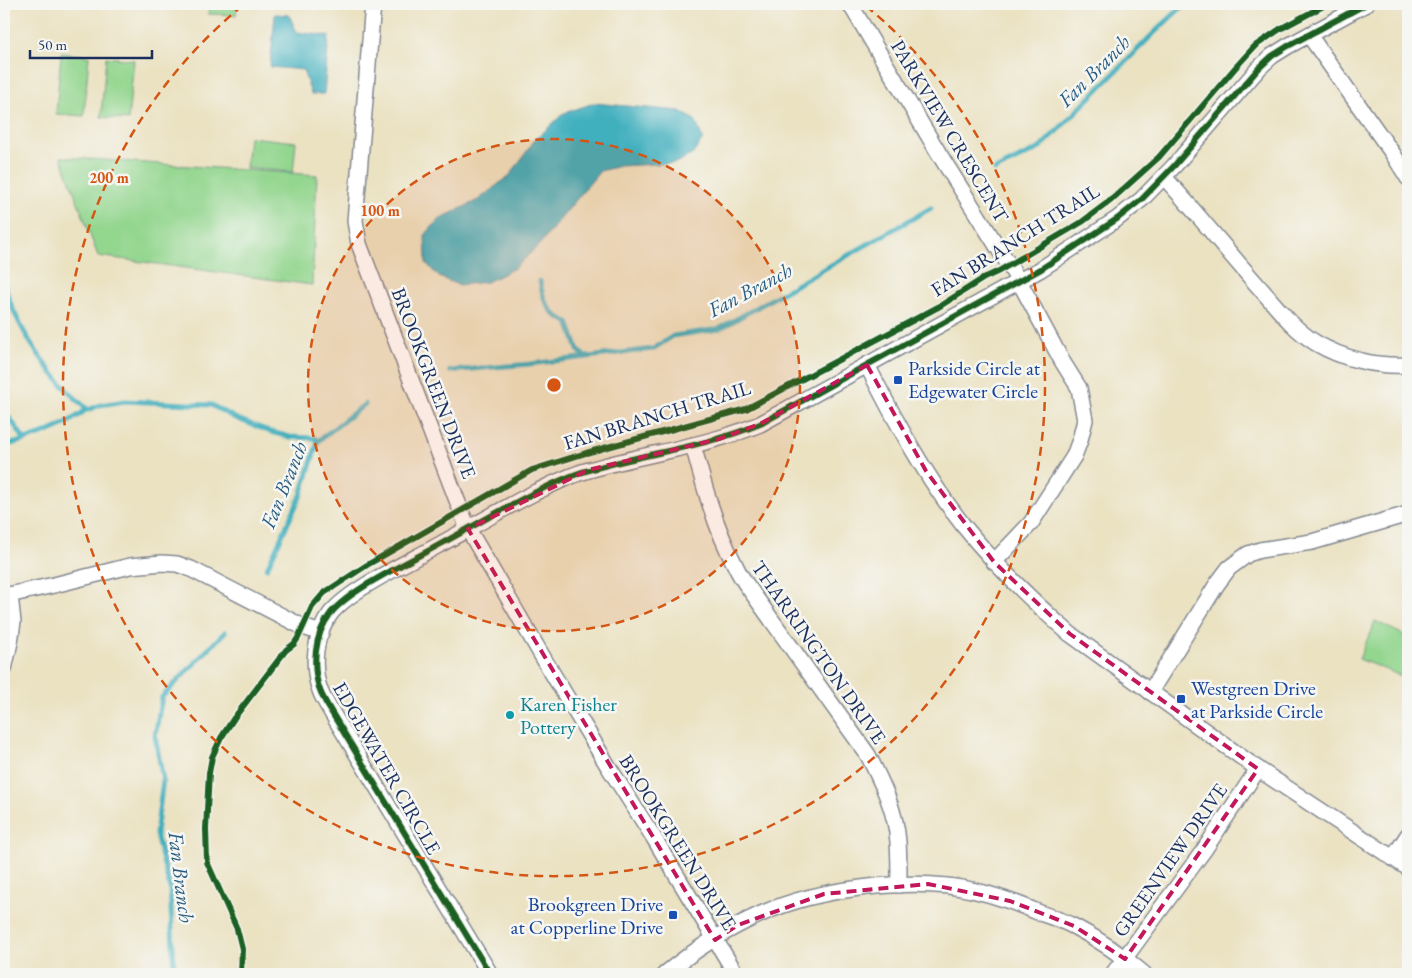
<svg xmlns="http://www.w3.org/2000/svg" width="1412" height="978" font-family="'EB Garamond',serif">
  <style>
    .green { fill: #93d68e; stroke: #578276 }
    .water { fill: #41afbe; stroke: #2e6f8e }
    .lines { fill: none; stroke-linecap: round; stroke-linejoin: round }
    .stream { stroke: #41afbe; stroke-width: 5 }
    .minor-casing { stroke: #838890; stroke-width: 18 }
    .minor { stroke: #fff; stroke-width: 15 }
    .cycleway-casing { stroke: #f6f6f2; stroke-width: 9 }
    .cycleway { stroke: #1b5e20; stroke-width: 6 }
    .marked { fill: none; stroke: #c2185b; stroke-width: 4; stroke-dasharray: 10 6; stroke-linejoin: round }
    .ring { fill: none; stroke: #d45514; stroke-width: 2.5; stroke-dasharray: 9 6 }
    .transit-dot { fill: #1a4fb4; stroke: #f6f6f2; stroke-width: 2 }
    .culture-dot { fill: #0f9aa8; stroke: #f6f6f2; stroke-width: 2 }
    .labels { text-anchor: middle; stroke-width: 5; stroke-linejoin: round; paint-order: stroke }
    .street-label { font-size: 20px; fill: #1b2f5e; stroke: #f6f6f2 }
    .transit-label { font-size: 20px; fill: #164399; stroke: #f6f6f2; text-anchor: start }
    .culture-label { font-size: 20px; fill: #0d838f; stroke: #f6f6f2; text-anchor: start }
    .water-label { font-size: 21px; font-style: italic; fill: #285c80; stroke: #f6f6f2 }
    .centre { fill: #d45514; stroke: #f6f6f2; stroke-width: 2.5 }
    .ring-label { font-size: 15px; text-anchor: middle; font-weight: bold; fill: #d45514; stroke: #f6f6f2; stroke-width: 5; stroke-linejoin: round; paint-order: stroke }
  </style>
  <rect width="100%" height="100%" fill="#f6f6f2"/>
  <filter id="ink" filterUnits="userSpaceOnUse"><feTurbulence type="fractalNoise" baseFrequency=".02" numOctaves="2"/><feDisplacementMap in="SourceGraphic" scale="10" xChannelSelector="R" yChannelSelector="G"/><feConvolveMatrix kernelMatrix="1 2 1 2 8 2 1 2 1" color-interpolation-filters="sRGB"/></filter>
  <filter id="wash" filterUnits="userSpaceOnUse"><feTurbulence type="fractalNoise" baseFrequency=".0096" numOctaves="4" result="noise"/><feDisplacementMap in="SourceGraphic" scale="20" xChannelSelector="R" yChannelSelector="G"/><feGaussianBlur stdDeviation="1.12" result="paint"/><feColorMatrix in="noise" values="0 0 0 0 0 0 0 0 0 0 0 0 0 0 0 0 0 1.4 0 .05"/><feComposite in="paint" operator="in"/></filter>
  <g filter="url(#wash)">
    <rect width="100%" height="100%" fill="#ebe2c2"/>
    <g class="green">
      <path d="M209 4H237L236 15 208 14Z"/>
      <path d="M61 53 89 56 84 116 56 114Z"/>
      <path d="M106 57 134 60 128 120 101 117Z"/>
      <path d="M249 137 296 142 293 172 246 168Z"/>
      <path d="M61 157 317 175 312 285 98 256Z"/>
      <path d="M1375 621 1408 637V673L1406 678 1359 659Z"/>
    </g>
    <g class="water">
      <path d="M275 14 289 15 297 32 329 36 324 94H311L303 70 270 67Z"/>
      <path d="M594 103 680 111 695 120 703 139 693 154 675 163 620 166 600 171 540 244 515 268 487 282 458 285 439 277 426 263 425 235 439 219 478 200 510 175 534 141 564 113Z"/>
    </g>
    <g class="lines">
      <g class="stream">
        <path d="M995 170 1040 148 1157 30 1185 4"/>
        <path d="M540 281C543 301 549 315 568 322L578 350 585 357"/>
        <path d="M4 282C15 328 51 378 87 409"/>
        <path d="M450 371 530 364 653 349 673 336 719 329 931 208"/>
        <path d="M4 410 25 440"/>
        <path d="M4 446C33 438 63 429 87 409L88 410 100 405 125 401 211 405 235 418 271 432 290 437 314 438 318 441"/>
        <path d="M267 568 301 495 318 441 365 404"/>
        <path d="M173 974 174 969 170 888 156 834 163 780 155 736 162 697 225 632"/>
      </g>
    </g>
  </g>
  <g filter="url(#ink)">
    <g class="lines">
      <g class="minor-casing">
        <g id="minor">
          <path d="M373 4 355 221 359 244 468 529 548 666 608 766 654 838 736 974"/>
          <path d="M850 4 941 157 1019 281 1062 361 1079 388 1085 420 1080 440 1074 456 1031 523 994 562"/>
          <path d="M1309 35 1393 154 1408 178"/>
          <path d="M1164 177C1197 213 1227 251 1259 287 1277 307 1293 329 1316 343 1343 359 1377 367 1408 365"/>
          <path d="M867 365C895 420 925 476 963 525 995 565 1032 601 1070 634L1258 769 1408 868"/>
          <path d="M693 445C704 486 715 527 735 565 739 574 745 583 751 591L868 755C882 783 896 811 898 842 899 856 899 871 899 885"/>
          <path d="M4 596 54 585 130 566 162 563 177 564 191 569 303 627 321 633"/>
          <path d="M4 669 10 642 13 622 10 595"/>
          <path d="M1150 692 1217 584 1229 568 1248 554 1260 550 1312 542 1408 514"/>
          <path d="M1393 858 1408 835"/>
          <path d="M490 974 332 713C328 706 324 700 321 693 311 668 314 634 331 613 352 588 407 563 437 546 470 528 502 509 536 492 553 484 570 475 589 470 646 453 705 447 760 424L1041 269 1117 219 1142 199 1174 166 1259 68 1272 56 1288 46 1366 4"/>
          <path d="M665 974C693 951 727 929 761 914 818 888 915 876 976 891 998 896 1019 904 1040 913 1052 917 1064 921 1075 927 1100 940 1123 956 1144 974"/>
          <path d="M1113 974 1204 850 1258 769"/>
        </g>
      </g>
      <use href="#minor" class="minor"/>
      <g class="cycleway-casing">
        <g id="cycleway">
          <path d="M241 974 242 949 237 929 207 862 206 829 209 773 212 757 221 738 234 718 286 650 294 644 298 638 312 607 324 593 367 565 532 470 586 453 746 409 940 306 984 278 999 271 1082 222 1110 201 1159 157 1235 68 1255 46 1280 29 1327 4"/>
          <path d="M490 974 332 713C328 706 324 700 321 693 311 668 314 634 331 613 352 588 407 563 437 546 470 528 502 509 536 492 553 484 570 475 589 470 646 453 705 447 760 424L1041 269 1117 219 1142 199 1174 166 1259 68 1272 56 1288 46 1366 4"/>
        </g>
      </g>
      <use href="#cycleway" class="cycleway"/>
    </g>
  </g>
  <path class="marked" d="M867 365 926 471 994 562 1070 634 1258 769 1125 959 1074 926 1010 901 928 884 824 894 738 925 715 940 468 529 588 470 719 439 760 424Z"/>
  <circle cx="554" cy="385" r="246" fill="#d45514" fill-opacity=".12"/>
  <g class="ring">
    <circle cx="554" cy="385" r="246"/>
    <path d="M866 6A491 491 0 1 1 242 6"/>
  </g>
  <g class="transit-dot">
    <rect x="893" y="375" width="10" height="10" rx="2.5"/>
    <rect x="1176" y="694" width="10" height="10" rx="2.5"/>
    <rect x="668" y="910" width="10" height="10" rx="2.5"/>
  </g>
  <circle class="culture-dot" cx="510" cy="715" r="5"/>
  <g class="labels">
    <g class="street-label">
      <text transform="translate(950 131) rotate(59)" y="7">PARKVIEW CRESCENT</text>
      <text transform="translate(1015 240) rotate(-32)" y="7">FAN BRANCH TRAIL</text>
      <text transform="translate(434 383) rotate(69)" y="7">BROOKGREEN DRIVE</text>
      <text transform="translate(657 415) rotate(-17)" y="7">FAN BRANCH TRAIL</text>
      <text transform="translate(819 652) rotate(55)" y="7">THARRINGTON DRIVE</text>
      <text transform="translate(387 768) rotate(60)" y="7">EDGEWATER CIRCLE</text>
      <text transform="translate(678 842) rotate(58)" y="7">BROOKGREEN DRIVE</text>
      <text transform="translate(1170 860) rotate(-55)" y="7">GREENVIEW DRIVE</text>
    </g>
    <g class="transit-label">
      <text x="908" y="375">Parkside Circle at<tspan x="908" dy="23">Edgewater Circle</tspan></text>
      <text x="1191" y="695">Westgreen Drive<tspan x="1191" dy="23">at Parkside Circle</tspan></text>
      <text x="663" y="911" text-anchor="end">Brookgreen Drive<tspan x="663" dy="23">at Copperline Drive</tspan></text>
    </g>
    <g class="culture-label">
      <text x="520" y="711">Karen Fisher<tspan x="520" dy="23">Pottery</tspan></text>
    </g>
    <g class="water-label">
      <text transform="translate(1094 71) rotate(-45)" y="7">Fan Branch</text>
      <text transform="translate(750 290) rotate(-28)" y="7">Fan Branch</text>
      <text transform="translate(284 485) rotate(-68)" y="7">Fan Branch</text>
      <text transform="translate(181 877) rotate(83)" y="7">Fan Branch</text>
    </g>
  </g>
  <circle cx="554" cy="385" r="8" class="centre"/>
  <g class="ring-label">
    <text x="109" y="183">200 m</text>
    <text x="380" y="216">100 m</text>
  </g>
  <rect width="1412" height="978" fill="none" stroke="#f6f6f2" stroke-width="20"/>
  <path d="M30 50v8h122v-8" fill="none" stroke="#1b2f5e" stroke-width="2.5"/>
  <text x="38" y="50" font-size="15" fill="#1b2f5e" stroke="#f6f6f2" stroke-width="4" paint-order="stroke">50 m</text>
</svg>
